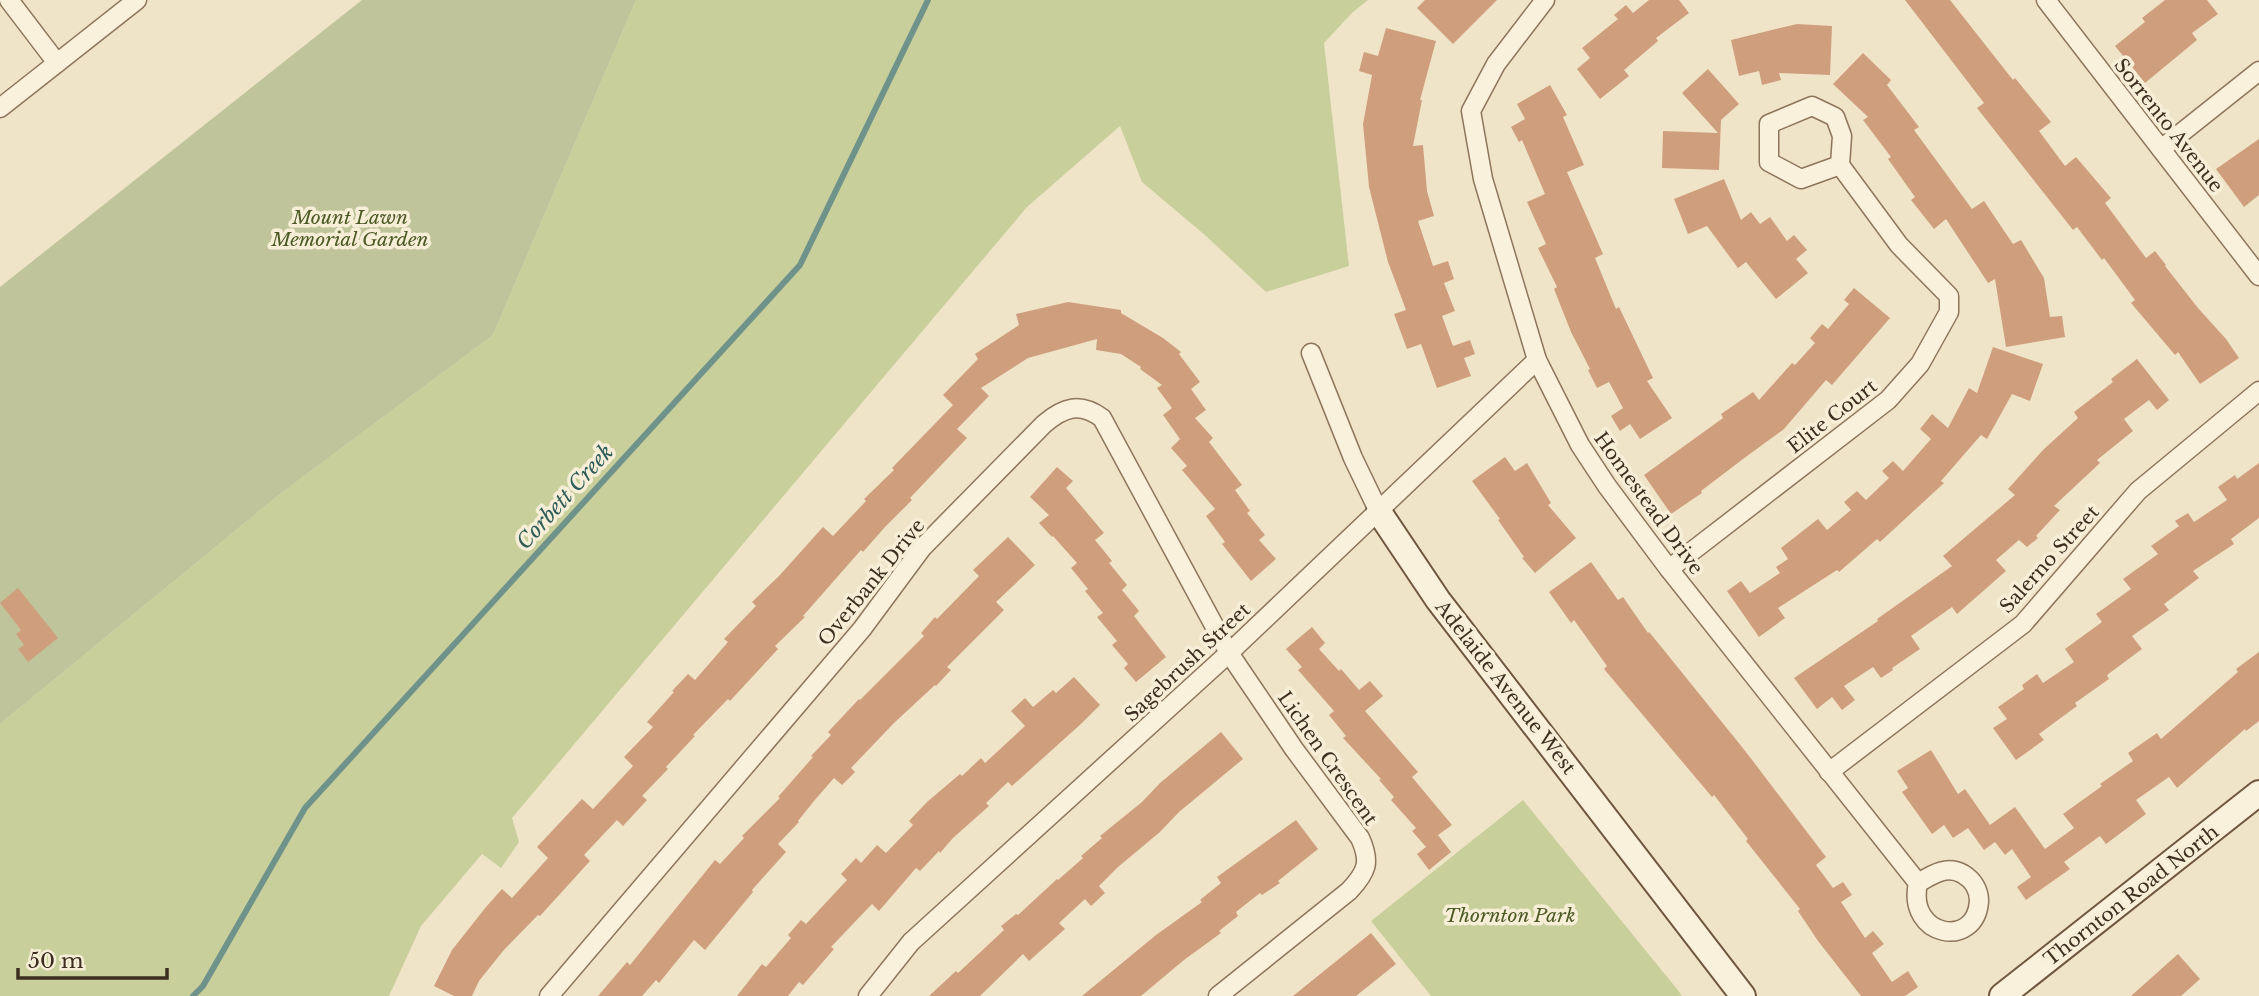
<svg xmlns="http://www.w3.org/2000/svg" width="2259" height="996" font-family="'Libre Baskerville',serif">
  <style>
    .green { fill: #c9cf9b }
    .cemetery { fill: #bfc49a }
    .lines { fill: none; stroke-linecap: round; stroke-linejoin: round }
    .stream { stroke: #6f938a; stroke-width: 6 }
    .building { fill: #cf9f7d }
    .street-casing { stroke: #8d765c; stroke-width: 21 }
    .secondary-casing { stroke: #6f573f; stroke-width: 28 }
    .street { stroke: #faf1dc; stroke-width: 18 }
    .secondary { stroke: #faf1dc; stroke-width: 24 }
    .labels { text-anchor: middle; stroke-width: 7; stroke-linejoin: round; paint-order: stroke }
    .street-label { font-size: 19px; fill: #3d2e20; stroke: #f7eed8 }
    .park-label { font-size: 19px; font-style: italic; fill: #4d5a26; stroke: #f7eed8 }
    .water-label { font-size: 21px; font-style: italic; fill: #2f5d5a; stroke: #f7eed8 }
  </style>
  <rect width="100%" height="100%" fill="#f0e4c8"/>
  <g class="green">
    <path d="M636 0H1368L1353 12 1324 43 1349 266 1266 292 1206 236 1142 182 1120 126 1027 207 512 818 519 842 501 868 482 854 421 926 389 996H0V724L280 494 493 335Z"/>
    <path d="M1523 800 1677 989 1682 996H1431L1371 921Z"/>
  </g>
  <path class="cemetery" d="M362 0H636L493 335 280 494 0 724V287Z"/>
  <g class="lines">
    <path class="stream" d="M193 996 203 986 305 808 800 265 928 0"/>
  </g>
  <g class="building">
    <path d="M1425 0H1497L1453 44 1417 8Z"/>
    <path d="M1649 0H1679L1689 13 1656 38 1658 41 1624 70 1629 76 1600 99 1577 69 1590 58 1582 48 1618 19 1614 15 1626 5 1633 13Z"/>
    <path d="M1905 0H1950L2013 80 2015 78 2051 122 2039 131 2065 166 2076 157 2111 198 2105 203 2146 258 2155 251 2166 265 2165 266 2198 308 2226 339 2239 358 2200 384 2178 352 2175 355 2131 303 2135 300 2104 258 2102 260 2077 227 2073 230 1977 108 1984 103Z"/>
    <path d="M2165 0H2207L2218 14 2192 33 2197 40 2145 83 2115 46 2145 22 2142 18Z"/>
    <path d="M1797 24 1832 26 1830 75 1779 73 1781 80 1762 85 1759 71 1739 76 1731 40Z"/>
    <path d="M1386 28 1436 41 1420 100H1422L1413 146 1423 145 1427 191 1434 216 1418 221 1433 266 1448 261 1454 279 1444 283 1455 311 1442 316 1453 346 1470 340 1475 354 1464 358 1471 376 1437 388 1421 344 1407 349 1394 314 1406 310 1388 262 1369 187 1363 124 1372 75 1359 71 1364 52 1378 56Z"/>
    <path d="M1863 53 1891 80 1887 85 1919 127 1914 130 1972 209 1984 201 2013 244 2021 240 2044 278 2050 317 2062 316 2065 337 2006 347 1995 279 1988 283 1946 219 1934 229 1911 200 1915 197 1888 159 1891 157 1863 120 1868 117 1833 84Z"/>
    <path d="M1708 69 1739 104 1721 120 1719 170 1662 168 1663 131 1718 133 1682 93Z"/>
    <path d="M1550 85 1567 115 1563 117 1584 165 1567 172 1603 254 1595 258 1616 309 1619 307 1653 378 1647 381 1672 418 1640 439 1630 424 1620 431 1611 416 1623 408 1609 382 1597 388 1588 370 1590 369 1571 332 1554 289 1557 287 1538 248 1546 244 1527 202 1545 194 1522 140 1519 142 1511 127 1525 119 1517 104Z"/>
    <path d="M2259 139V195L2244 207 2216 169Z"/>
    <path d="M1724 179 1741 220 1751 212 1760 224 1770 217 1787 241 1794 235 1807 250 1796 259 1808 273 1776 299 1746 262 1738 268 1707 226 1688 234 1674 199Z"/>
    <path d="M1854 288 1890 318 1832 385 1826 380 1784 429 1743 459 1701 491 1702 493 1671 514 1644 475 1723 418 1721 414 1753 392 1759 400 1792 363 1795 365 1815 343 1810 338 1822 324 1828 329 1849 304 1844 300Z"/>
    <path d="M1068 302 1121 310V313L1163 338 1181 352 1179 354 1200 382 1191 389 1206 410 1195 418 1213 438 1209 442 1242 485 1235 490 1250 511 1247 513 1265 535 1259 540 1276 559 1251 581 1222 544 1225 542 1206 516 1215 509 1182 470 1187 466 1171 448 1180 439 1163 415 1172 408 1157 388 1162 385 1140 369 1141 367 1121 354 1096 350 1097 339 1028 358 981 388 989 396 957 429 967 438 910 498 912 500 885 527 863 552 861 550 803 616 805 617 775 646 778 649 730 701 728 699 693 735 695 736 666 767 668 769 642 796 647 800 623 826 617 820 584 855 590 861 540 916 538 915 503 951 479 981 472 996H454L434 986 452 950 486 907 502 889 512 898 548 858 537 847 582 799 593 809 633 766 624 757 653 727 647 722 674 692 672 691 688 674 695 680 728 642 724 639 756 606 752 602 779 576 823 527 833 536 866 501 864 499 894 470 892 468 953 405 943 395 978 359 975 354 1019 325 1016 314Z"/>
    <path d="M1993 347 2043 364 2030 401 2012 394 1987 439 1981 435 1941 481 1944 483 1880 542 1877 539 1839 572 1837 570 1778 608 1785 618 1759 637 1727 591 1741 581 1750 593 1780 573 1776 567 1788 559 1781 548 1818 519 1827 530 1851 510 1844 502 1857 491 1866 500 1889 478 1882 471 1893 461 1903 471 1931 439 1920 429 1932 414 1948 428 1969 388 1977 393Z"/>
    <path d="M2137 359 2169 400 2157 410 2149 400 2124 419 2133 431 2097 460 2100 463 2054 506 2060 510 2036 536 2038 538 2027 547 2019 540 1996 560 2006 571 1957 614 1952 607 1911 636 1920 649 1892 668 1893 670 1881 678 1873 667 1844 686 1855 700 1842 710 1832 697 1817 709 1794 678 1878 621 1877 619 1952 566 1943 556 2015 495 2008 489 2043 450 2078 418 2074 412 2113 382 2111 379Z"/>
    <path d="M1505 457 1515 471 1527 463 1551 503 1548 505 1576 538 1535 573 1522 558 1524 557 1498 520 1500 519 1472 481Z"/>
    <path d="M2259 463V518L2231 539 2234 544 2193 571 2199 578 2164 604 2169 610 2132 636 2142 649 2107 675 2109 679 2075 703 2077 706 2039 734 2044 740 2016 760 1993 728 2007 719 1998 707 2024 689 2022 685 2037 674 2043 683 2074 662 2065 649 2102 622 2096 614 2131 589 2123 579 2158 554 2151 546 2179 526 2175 521 2188 513 2194 522 2227 500 2218 487 2235 475 2237 479Z"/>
    <path d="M1057 467 1073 481 1066 488 1104 533 1095 540 1112 561 1109 563 1127 585 1122 590 1139 611 1134 616 1166 657 1136 682 1124 668 1128 664 1112 645 1117 641 1097 617 1103 613 1085 591 1088 589 1071 568 1077 563 1053 536 1052 537 1039 523 1049 515 1030 497Z"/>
    <path d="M1008 537 1035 565 996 602 1004 610 947 667 951 670 936 686 935 685 894 723 851 768 855 772 842 785 834 778 814 801 798 821 799 822 778 844 786 852 752 890 753 892 705 950 694 940 659 983 656 980 642 996H598L627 962 630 965 715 860 720 864 744 838 742 836 780 798 778 797 813 757 811 756 831 735 828 732 859 699 860 700 924 636 921 633 935 617 937 619 979 576 973 570Z"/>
    <path d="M1591 562 1618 600 1623 597 1648 633 1649 632 1663 649 1746 752 1826 857 1816 865 1833 888 1843 882 1852 895 1841 902 1865 938 1873 931 1884 944 1872 953 1892 982 1908 971 1918 987 1905 996H1861L1818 941 1798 911 1800 909 1746 841 1748 839 1714 795 1712 797 1604 669 1607 666 1574 620 1571 623 1549 592Z"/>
    <path d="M18 588 58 638 28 662 18 649 24 645 16 634 21 630 0 603Z"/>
    <path d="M1312 627 1325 643 1319 649 1339 671 1341 669 1359 690 1370 681 1383 696 1365 711 1418 772 1412 777 1452 825 1438 835 1451 852 1429 870 1417 854 1426 847 1412 831 1416 828 1391 800 1394 797 1379 780 1381 779 1343 738 1346 736 1329 715 1334 711 1298 670 1302 667 1286 649Z"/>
    <path d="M2259 652V721L2246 731 2245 729 2177 788 2169 777 2136 800 2146 814 2106 844 2100 836 2064 862 2070 869 2026 900 2017 887 2031 877 2012 849 2005 855 1995 842 1984 850 1968 828 1953 838 1944 825 1932 834 1902 792 1908 788 1897 771 1931 750 1958 794 1965 789 1990 825 2015 807 2045 849 2074 828 2063 814 2102 786 2100 784 2133 761 2128 753 2157 733 2161 739 2238 672 2236 669Z"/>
    <path d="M1074 677 1100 705 1082 723 1012 786 1008 782 986 803 989 806 953 838 940 853 939 851 920 871 916 868 879 911 872 904 831 947 834 949 803 985 799 982 788 996H737L762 964 766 967 791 938 788 935 801 920 806 924 847 880 841 874 856 858 861 863 877 845 886 853 913 825 909 821 927 802 960 774 962 776 981 758 985 763 1025 726 1011 711 1025 698 1033 707 1053 690 1056 693Z"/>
    <path d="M1221 732 1243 759 1179 812 1160 832 1118 867 1099 886 1105 893 1091 906 1085 899 1059 923 1065 929 1029 961 1023 954 980 996H929L956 971 958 973 1004 930 1001 926 1016 914 1018 915 1057 879 1058 880 1083 858 1081 856 1102 838 1100 836 1142 802 1160 783Z"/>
    <path d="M1296 820 1318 849 1278 881 1280 883 1262 895 1260 893 1236 912 1238 916 1219 931 1221 933 1184 960 1141 996H1082L1156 935 1202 902 1200 900 1221 883 1217 877Z"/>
    <path d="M1371 933 1396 964 1356 996H1293Z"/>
    <path d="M2178 954 2200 979 2181 996H2131Z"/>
  </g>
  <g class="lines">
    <g class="street-casing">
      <g id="street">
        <path d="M9 0 57 63"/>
        <path d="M1545 0 1496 64 1471 111 1483 179 1537 360 1580 445 1607 486 1669 569 1918 883C1906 937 1976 950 1979 901 1979 890 1973 880 1963 874 1947 865 1933 874 1918 883"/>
        <path d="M2046 0 2259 276"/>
        <path d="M0 108 137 0"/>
        <path d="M2161 149 2259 71"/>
        <path d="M1311 353 1353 458 1379 512"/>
        <path d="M1669 569 1888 400 1920 364 1949 312V296L1899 245 1840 165 1842 136 1835 117 1812 106 1769 124V162L1801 179 1840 165"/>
        <path d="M1829 772 2023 624 2138 491 2259 391"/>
        <path d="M549 996 862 629 922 548 1044 424C1064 407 1080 402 1102 418L1229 653 1294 749 1360 838C1371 862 1367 872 1349 891L1218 996"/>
        <path d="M868 996 911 942 1229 653 1537 360"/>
      </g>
    </g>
    <g class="secondary-casing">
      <g id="secondary">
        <path d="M1379 512 1438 600 1743 996"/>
        <path d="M2002 996 2259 793"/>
      </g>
    </g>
    <use href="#street" class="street"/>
    <use href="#secondary" class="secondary"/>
  </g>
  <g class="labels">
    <g class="street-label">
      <text transform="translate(2169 125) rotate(52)" y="7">Sorrento Avenue</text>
      <text transform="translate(1832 416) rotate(-38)" y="7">Elite Court</text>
      <text transform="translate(1649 503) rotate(54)" y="7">Homestead Drive</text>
      <text transform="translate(2049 559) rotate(-48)" y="7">Salerno Street</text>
      <text transform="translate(871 582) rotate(-51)" y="7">Overbank Drive</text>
      <text transform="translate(1187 662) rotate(-43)" y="7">Sagebrush Street</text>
      <text transform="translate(1506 687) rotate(52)" y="7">Adelaide Avenue West</text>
      <text transform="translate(1328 758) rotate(55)" y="7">Lichen Crescent</text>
      <text transform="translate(2131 895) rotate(-38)" y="7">Thornton Road North</text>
    </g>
    <g class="park-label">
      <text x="350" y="224">Mount Lawn<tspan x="350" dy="22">Memorial Garden</tspan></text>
      <text x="1510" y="922">Thornton Park</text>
    </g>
    <g class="water-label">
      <text transform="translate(565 497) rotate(-48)" y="7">Corbett Creek</text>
    </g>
  </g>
  <path d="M18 968v10h149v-10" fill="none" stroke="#3d2e20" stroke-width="3.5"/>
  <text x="28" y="968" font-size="21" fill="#3d2e20" stroke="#f7eed8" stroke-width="5" paint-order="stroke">50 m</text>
</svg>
